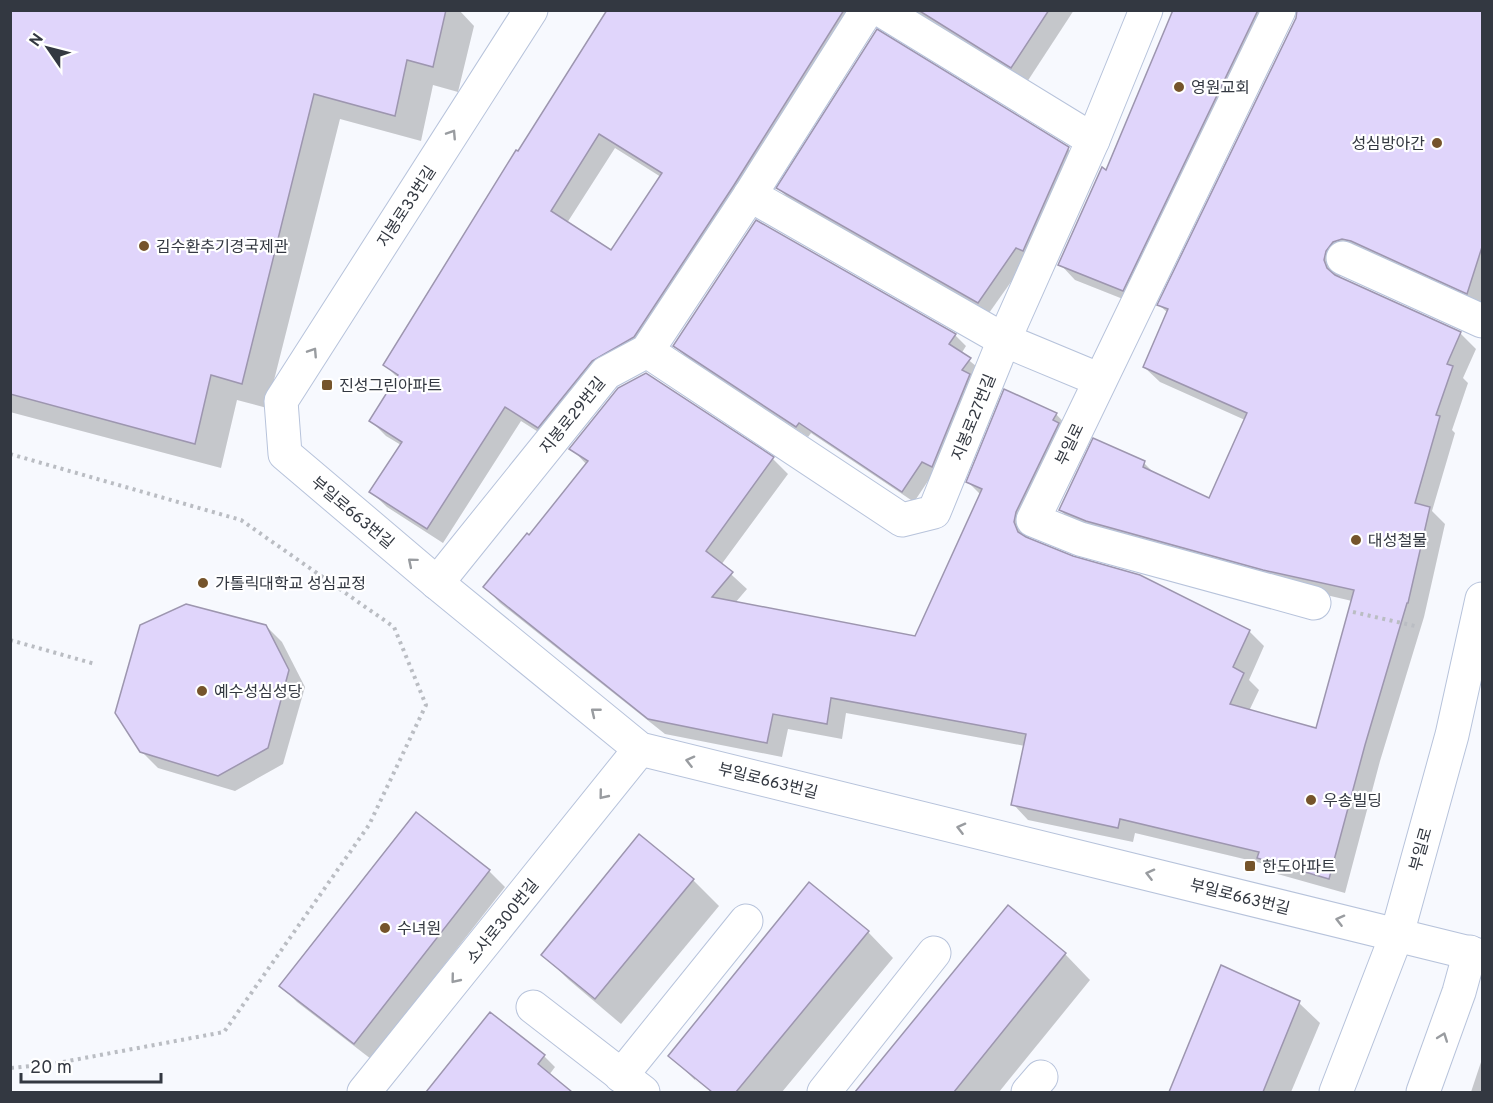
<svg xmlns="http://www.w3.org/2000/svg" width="1493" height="1103" font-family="Overpass,'Noto Sans KR',sans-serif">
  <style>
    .shadow { fill: #0003; fill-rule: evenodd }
    .building { fill: #e0d5fb; stroke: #9d96af; stroke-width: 1.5; fill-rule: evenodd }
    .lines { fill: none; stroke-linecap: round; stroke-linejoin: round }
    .minor-casing { stroke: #b7c3db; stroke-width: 35 }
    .path { stroke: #babdc3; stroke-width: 4; stroke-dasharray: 3 4.5; stroke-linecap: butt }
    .minor { stroke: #fff; stroke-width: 33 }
    .oneway { stroke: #999ca0 }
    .poi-dot { fill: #75542b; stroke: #fff; stroke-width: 2 }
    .labels { text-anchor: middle; stroke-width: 4.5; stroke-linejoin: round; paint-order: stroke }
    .poi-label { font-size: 16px; fill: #333841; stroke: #fff; text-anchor: start }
    .street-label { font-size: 16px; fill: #333841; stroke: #fff }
  </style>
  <rect width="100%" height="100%" fill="#f7f9fe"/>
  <g class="shadow">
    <path d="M10 10H459L474 26 458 92 433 85 421 141 340 119 267 408 237 400 221 468 10 412Z"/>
    <path d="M609 10H871L749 200 554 442 521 421 443 543 387 507 371 492 401 445 386 436 370 420 398 378 385 365ZM615 148 661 177 611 252 567 223Z"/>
    <path d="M910 10H1074L1027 82Z"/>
    <path d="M1175 10H1283L1138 305 1075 280 1060 264 1107 172Z"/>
    <path d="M1299 10H1482V308L1341 267 1340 279 1461 334 1476 349 1463 378 1468 383 1452 430 1455 433 1432 511 1445 524 1424 617 1380 761 1345 893 1274 873 1265 864 1135 833 1133 842 1028 820 1013 804 1025 746 846 713 842 739 788 729 782 757 665 734 500 603 485 587 529 537 587 465 571 448 773 459 788 474 721 565 747 589 735 603 915 638 981 495 968 482 1056 414 1071 430 1031 528 1029 539 1249 631 1264 646 1249 680 1259 690 1249 711 1317 730 1352 601 1279 584 1076 525 1060 510 1144 463 1157 476 1210 500 1245 420 1160 382 1144 367 1168 313 1159 305 1297 19Z"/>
    <path d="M1068 149 1079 160 1028 258 989 313 789 199 778 188Z"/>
    <path d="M756 222 955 335 966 346 961 354 981 370 934 472 914 502 811 433 808 437 686 357 675 346Z"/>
    <path d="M266 626 282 642 305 687 283 764 235 791 158 768 141 751Z"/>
    <path d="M416 814 489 871 505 887 371 1059 297 1002 281 986Z"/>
    <path d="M640 836 693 880 719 906 621 1024 569 980 543 955Z"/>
    <path d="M1008 907 1065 954 1090 980 999 1092H856Z"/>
    <path d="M868 932 893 958 782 1092H714L695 1076V1080L709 1092 696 1081 670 1056Z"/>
    <path d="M1250 980 1299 1003 1320 1023 1291 1092H1206Z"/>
    <path d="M490 1014 544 1056 555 1067 549 1075 569 1092H428Z"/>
    <path d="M1482 1059V1092H1471Z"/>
  </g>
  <g class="building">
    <path d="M10 10H446L433 67 407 60 395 116 314 94 242 384 211 375 195 444 10 394Z"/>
    <path d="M607 10H844L734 185 634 337 592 361 538 428 505 407 427 529 369 492 402 442 369 421 398 375 383 365 516 150 518 151ZM599 134 662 173 611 250 551 211Z"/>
    <path d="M918 10H1049L1011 68Z"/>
    <path d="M1173 10H1258L1123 291 1058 265 1102 167 1106 170Z"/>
    <path d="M1297 10H1482V247L1467 294 1351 241 1342 239 1333 242 1326 251 1324 260 1327 268 1335 275 1461 332 1447 364 1453 366 1436 415 1440 416 1415 503 1430 507 1408 603H1407L1365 745 1329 879 1257 858 1259 852 1120 819 1118 828 1011 805 1026 734 831 698 827 724 773 714 767 743 648 719 483 587 527 533 529 535 588 461 569 449 618 388 646 373 774 457 706 551 733 572 712 597 915 636 982 489 966 482 1004 389 1057 413 1053 420 1059 423 1016 512 1014 522 1018 532 1026 537 1073 556 1140 575 1250 630 1233 667 1244 673 1230 704 1316 728 1354 590 1263 570 1086 521 1059 510 1093 438 1145 461 1143 467 1209 498 1247 413 1143 367 1168 309 1157 305 1296 18Z"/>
    <path d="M877 29 1069 147 1023 251 1016 248 978 303 776 188Z"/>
    <path d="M756 220 956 334 949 344 971 358 962 370 970 374 932 467 922 462 902 492 799 423 796 427 673 346Z"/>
    <path d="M186 604 266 625 289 670 268 748 218 776 140 752 115 713 140 625Z"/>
    <path d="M416 812 490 870 354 1044 279 986Z"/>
    <path d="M639 834 694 879 595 999 541 955Z"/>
    <path d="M809 882 869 931 736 1092H712L668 1056Z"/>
    <path d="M1008 905 1066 953 954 1092H855Z"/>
    <path d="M1221 965 1300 1001 1263 1092H1169Z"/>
    <path d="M490 1012 545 1055 538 1064 572 1092H426Z"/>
  </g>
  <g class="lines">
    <g class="minor-casing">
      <g id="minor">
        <path d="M531 10 281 401 285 454 437 583 640 749 1482 956"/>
        <path d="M881 10 1093 140"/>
        <path d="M1279 10 1033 520 1080 539 1314 603"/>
        <path d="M750 195 1004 340 1100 380"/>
        <path d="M1343 258 1482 321"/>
        <path d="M647 351 902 520 934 512 1004 340 1093 140 1146 10"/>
        <path d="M437 583 606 373 647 351 750 195 867 10"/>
        <path d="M533 1007 643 1092"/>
        <path d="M621 1076 746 921"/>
        <path d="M364 1092 640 749"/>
        <path d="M824 1092 934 953"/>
        <path d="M1028 1092 1041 1077"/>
        <path d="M1336 1092 1397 934 1452 735 1482 599"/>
        <path d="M1423 1092 1459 992 1470 952"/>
      </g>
    </g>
    <g class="path">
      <path d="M10 454 241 520 394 627 426 705 369 825 224 1032 52 1064 10 1068"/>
      <path d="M1353 612 1415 626"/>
      <path d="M10 640 95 664"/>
    </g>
    <use href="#minor" class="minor"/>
  </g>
  <defs><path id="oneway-chevron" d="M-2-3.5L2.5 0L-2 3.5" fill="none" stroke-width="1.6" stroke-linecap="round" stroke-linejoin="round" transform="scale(1.5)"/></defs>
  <g class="oneway">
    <use href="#oneway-chevron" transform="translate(452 134) rotate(-57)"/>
    <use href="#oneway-chevron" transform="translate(313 352) rotate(-57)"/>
    <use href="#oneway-chevron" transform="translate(412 562) rotate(-140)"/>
    <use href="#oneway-chevron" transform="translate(595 712) rotate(-141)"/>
    <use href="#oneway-chevron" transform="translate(690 761) rotate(-166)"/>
    <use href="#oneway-chevron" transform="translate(603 795) rotate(129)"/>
    <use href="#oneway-chevron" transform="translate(961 828) rotate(-166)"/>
    <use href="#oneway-chevron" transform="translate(1150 874) rotate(-166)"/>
    <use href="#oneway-chevron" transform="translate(1340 920) rotate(-166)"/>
    <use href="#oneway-chevron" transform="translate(455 979) rotate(129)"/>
    <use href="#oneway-chevron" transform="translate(1443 1037) rotate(-70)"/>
  </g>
  <g class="poi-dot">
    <circle cx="1179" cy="87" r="6"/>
    <circle cx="1437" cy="143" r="6"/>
    <circle cx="144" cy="246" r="6"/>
    <rect x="321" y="379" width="12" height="12" rx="3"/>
    <circle cx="1356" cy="540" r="6"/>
    <circle cx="203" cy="583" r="6"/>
    <circle cx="202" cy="691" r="6"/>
    <circle cx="1311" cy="800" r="6"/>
    <rect x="1244" y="860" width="12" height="12" rx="3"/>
    <circle cx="385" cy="928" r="6"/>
  </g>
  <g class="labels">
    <g class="poi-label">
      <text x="1191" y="93">영원교회</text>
      <text x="1425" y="149" text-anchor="end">성심방아간</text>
      <text x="156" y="252">김수환추기경국제관</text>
      <text x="339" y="391">진성그린아파트</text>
      <text x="1368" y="546">대성철물</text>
      <text x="215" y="589">가톨릭대학교 성심교정</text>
      <text x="214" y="697">예수성심성당</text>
      <text x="1323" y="806">우송빌딩</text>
      <text x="1262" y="872">한도아파트</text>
      <text x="397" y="934">수녀원</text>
    </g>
    <g class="street-label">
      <text transform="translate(406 206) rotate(-57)" y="6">지봉로33번길</text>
      <text transform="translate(572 415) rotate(-51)" y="6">지봉로29번길</text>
      <text transform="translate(973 417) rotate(-68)" y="6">지봉로27번길</text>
      <text transform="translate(1069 444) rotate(-64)" y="6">부일로</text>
      <text transform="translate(353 512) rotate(40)" y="6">부일로663번길</text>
      <text transform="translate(768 780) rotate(14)" y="6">부일로663번길</text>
      <text transform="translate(1420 849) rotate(-74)" y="6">부일로</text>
      <text transform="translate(1240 896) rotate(14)" y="6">부일로663번길</text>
      <text transform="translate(502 921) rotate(-51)" y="6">소사로300번길</text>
    </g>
  </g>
  <rect width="1493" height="1103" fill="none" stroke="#333841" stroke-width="24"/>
  <g transform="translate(48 48) rotate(305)" stroke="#ffffff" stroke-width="4.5" paint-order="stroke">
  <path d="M0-4.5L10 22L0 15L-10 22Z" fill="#333841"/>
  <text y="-9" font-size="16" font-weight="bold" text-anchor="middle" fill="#333841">N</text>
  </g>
  <path d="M21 1073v9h140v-9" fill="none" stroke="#333841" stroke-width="3"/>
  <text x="30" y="1073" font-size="18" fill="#333841" stroke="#ffffff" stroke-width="4.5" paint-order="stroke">20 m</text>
</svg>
